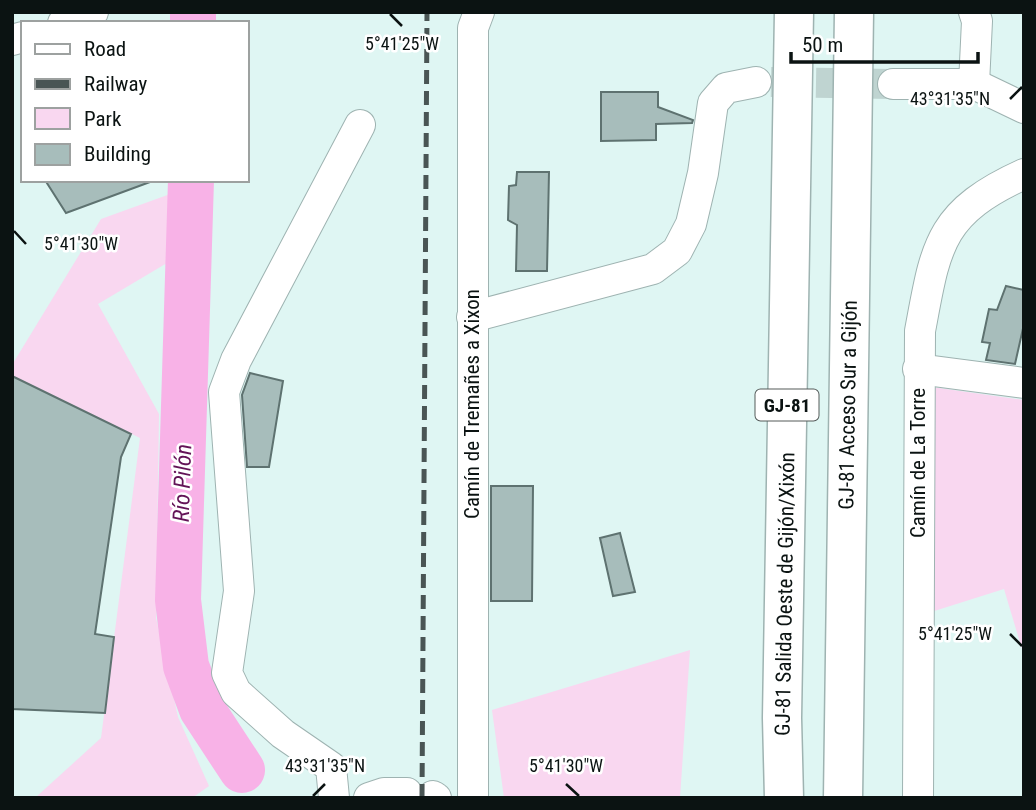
<svg xmlns="http://www.w3.org/2000/svg" width="1036" height="810" font-family="'Roboto Condensed',sans-serif">
  <style>
    .green { fill: #f9d7f0 }
    .lines { fill: none; stroke-linecap: round; stroke-linejoin: round }
    .river { stroke: #f8b2e7; stroke-width: 46 }
    .building { fill: #a7bdbb; stroke: #5e7270; stroke-width: 2 }
    .minor-tunnel { stroke: #bfd4d1; stroke-width: 30; stroke-dasharray: 30 15; stroke-linecap: butt }
    .minor-casing { stroke: #9eb3b1; stroke-width: 32 }
    .highway-casing { stroke: #9eb3b1; stroke-width: 41 }
    .minor { stroke: #fff; stroke-width: 30 }
    .highway { stroke: #fff; stroke-width: 38 }
    .rail { stroke: #495554; stroke-width: 5; stroke-dasharray: 14 7; stroke-linecap: butt }
    .ticks { fill: none; stroke: #0b1312; stroke-width: 2.5 }
    .labels { text-anchor: middle; stroke-width: 5; stroke-linejoin: round; paint-order: stroke }
    .shield { fill: #fff; stroke: #545a59; stroke-width: 2 }
    .shield-label { font-size: 19px; font-weight: bold; fill: #0b1312 }
    .street-label { font-size: 21px; fill: #0b1312; stroke: #fff }
    .water-label { font-size: 23px; font-style: italic; fill: #631357; stroke: #fff }
    .ticks-label { font-size: 18px; text-anchor: middle; fill: #0b1312; stroke: #fff; stroke-width: 5; stroke-linejoin: round; paint-order: stroke }
  </style>
  <rect width="100%" height="100%" fill="#dff6f3"/>
  <g class="green">
    <path d="M173 193 167 263 98 304 159 414 156 618 178 717 209 786 192 798H35L101 738 140 438 12 376V365L101 219Z"/>
    <path d="M932 387 1024 400V656L1004 589 928 613Z"/>
    <path d="M690 650 680 798H504L492 710Z"/>
  </g>
  <g class="lines">
    <g class="river">
      <path d="M193 23V12"/>
      <path d="M191 180 178 600 186 666 202 709 242 770"/>
    </g>
  </g>
  <g class="building">
    <path d="M601 92H658V107L693 120 692 123 656 124V140L601 141Z"/>
    <path d="M517 172H549L547 271H516L517 225 508 220 509 186 516 185Z"/>
    <path d="M45 180H150V182L66 213Z"/>
    <path d="M1006 286 1024 290V324L1015 364 986 360 990 343 982 342 989 309 997 310Z"/>
    <path d="M250 373 283 381 269 467H247L242 395Z"/>
    <path d="M12 376 131 434 121 457 95 634 114 637 105 713 12 709Z"/>
    <path d="M491 486H533L532 601H491Z"/>
    <path d="M620 533 635 592 613 596 600 538Z"/>
  </g>
  <g class="lines">
    <path class="minor-tunnel" d="M771 82 893 84"/>
    <g class="minor-casing">
      <g id="minor">
        <path d="M974 12 977 21 974 84"/>
        <path d="M63 23 93 12"/>
        <path d="M12 40 23 37"/>
        <path d="M893 84H974L1024 108"/>
        <path d="M472 317 653 269 677 251 691 224 703 173 713 103 726 88 756 82"/>
        <path d="M918 369 1024 383"/>
        <path d="M433 796 436 798"/>
        <path d="M334 798 331 767 283 734 236 692 227 673 239 591 224 392 236 360 360 125"/>
        <path d="M369 798 384 793H407"/>
        <path d="M473 798V28L479 12"/>
        <path d="M918 798 920 331C936 246 938 213 1024 174"/>
      </g>
    </g>
    <g class="highway-casing">
      <g id="highway">
        <path d="M784 798 782 718 794 12"/>
        <path d="M843 798 854 12"/>
      </g>
    </g>
    <use href="#minor" class="minor"/>
    <use href="#highway" class="highway"/>
    <path class="rail" d="M422 798 427 12"/>
  </g>
  <path class="ticks" d="M390 14 402 26M1010 99 1022 87M14 231 26 244M1010 634 1022 646M566 784 579 796M313 796 325 784"/>
  <g class="labels">
    <rect class="shield" x="755.5" y="389.5" width="63" height="31" rx="5"/>
    <g class="shield-label">
      <text x="787" y="412">GJ-81</text>
    </g>
    <g class="street-label">
      <text transform="translate(472 404) rotate(-90)" y="7">Camín de Tremañes a Xixon</text>
      <text transform="translate(848 405) rotate(-89)" y="7">GJ-81 Acceso Sur a Gijón</text>
      <text transform="translate(918 463) rotate(-90)" y="7">Camín de La Torre</text>
      <text transform="translate(785 594) rotate(-89)" y="7">GJ-81 Salida Oeste de Gijón/Xixón</text>
    </g>
    <g class="water-label">
      <text transform="translate(182 483) rotate(-88)" y="8">Río Pilón</text>
    </g>
  </g>
  <g class="ticks-label">
    <text x="402" y="50">5°41'25"W</text>
    <text x="950" y="105">43°31'35"N</text>
    <text x="81" y="250">5°41'30"W</text>
    <text x="955" y="640">5°41'25"W</text>
    <text x="325" y="772">43°31'35"N</text>
    <text x="566" y="772">5°41'30"W</text>
  </g>
  <rect width="1036" height="810" fill="none" stroke="#0b1312" stroke-width="28"/>
  <rect x="21" y="21" width="228" height="161" fill="#ffffff" stroke="#9da1a0" stroke-width="2"/>
  <rect x="35" y="44" width="35" height="10" fill="#ffffff" stroke="#9da1a0" stroke-width="2"/>
  <text x="84" y="56" font-size="21" fill="#0b1312">Road</text>
  <rect x="35" y="79" width="35" height="10" fill="#495554" stroke="#9da1a0" stroke-width="2"/>
  <text x="84" y="91" font-size="21" fill="#0b1312">Railway</text>
  <rect x="35" y="108" width="35" height="21" fill="#f9d7f0" stroke="#9da1a0" stroke-width="2"/>
  <text x="84" y="126" font-size="21" fill="#0b1312">Park</text>
  <rect x="35" y="144" width="35" height="21" fill="#a7bdbb" stroke="#9da1a0" stroke-width="2"/>
  <text x="84" y="161" font-size="21" fill="#0b1312">Building</text>
  <path d="M791 52v10h187v-10" fill="none" stroke="#0b1312" stroke-width="3.5"/>
  <text x="802" y="52" font-size="21" fill="#0b1312" stroke="#ffffff" stroke-width="5" paint-order="stroke">50 m</text>
</svg>
